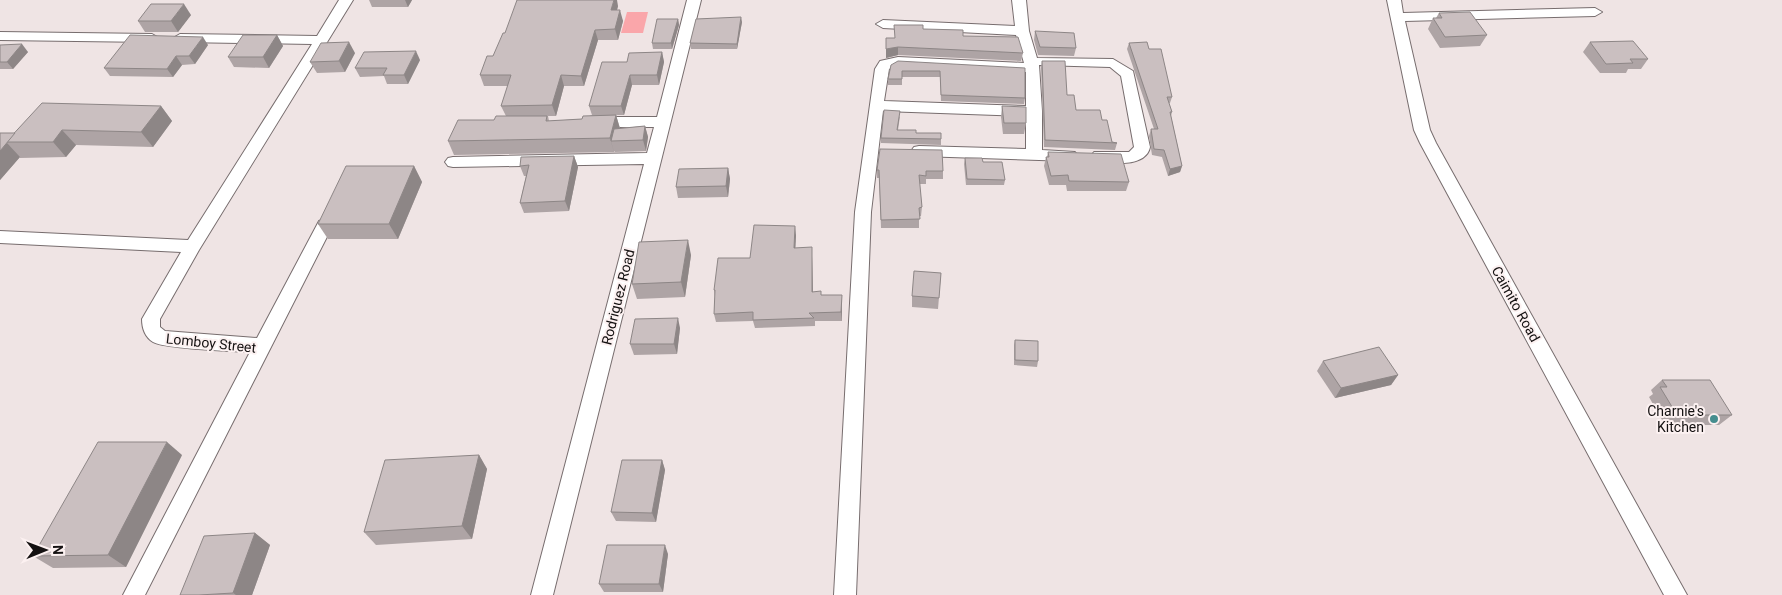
<svg xmlns="http://www.w3.org/2000/svg" width="1782" height="595" font-family="Roboto,sans-serif">
  <style>
    .water { fill: #faa6aa }
    .lines { fill: none; stroke-linecap: round; stroke-linejoin: round }
    .street-casing { stroke: #776d6e; stroke-width: 2 }
    .street { fill: #fff; fill-rule: evenodd }
    .wall { fill: #aea4a5 }
    .shaded-wall { fill: #8d8686 }
    .building { fill: #cabfc0; stroke: #8d8686 }
    .poi-dot { fill: #458d8e; stroke: #fcf1f1; stroke-width: 2 }
    .labels { text-anchor: middle; stroke-width: 4; stroke-linejoin: round; paint-order: stroke }
    .street-label { font-size: 14px; fill: #141111; stroke: #fcf1f1 }
    .poi-label { font-size: 14px; fill: #141111; stroke: #fcf1f1; text-anchor: end }
  </style>
  <rect width="100%" height="100%" fill="#efe4e4"/>
  <path class="water" d="M627 12H648L643 33H621Z"/>
  <g class="lines">
    <g class="street-casing">
      <g id="street">
        <path d="M339 0H353L199 250 160 319V327L165 331 257 338 319 221 325 219 331 221 333 225 145 595H123L250 352C232 351 165 349 153 342 145 337 142 328 142 319L181 252 0 243V231L188 240 312 44 180 42 173 38 180 34 317 36Z"/>
        <path d="M687 0H701L553 595H531L644 164 453 167 448 166 445 162 448 158 453 157 647 153 654 127H596L591 126 589 122 591 118 596 117H657Z"/>
        <path d="M1012 0H1026L1029 31 1037 58 1113 59 1133 71 1150 147C1146 168 1109 164 1094 160L1091 156 1094 152H1129L1134 147 1121 76 1110 67 1039 65 1042 111V150L1075 152 1078 156 1075 160 1070 161 919 156 914 155 911 151 914 147 919 146 1026 149V116L883 111 871 212 856 595H834L855 212 875 69 880 61 898 57 1024 63 1016 35 883 28 876 24 883 20 1015 26ZM898 65 1026 72V106L884 101 889 69Z"/>
        <path d="M1387 0H1401L1403 13 1595 8 1602 12 1595 16 1405 21 1430 130 1436 143 1687 595H1664L1420 143 1414 130Z"/>
        <path d="M0 32 152 34 159 38 152 42 0 40Z"/>
      </g>
    </g>
    <use href="#street" class="street"/>
  </g>
  <g class="wall">
    <path d="M369 0H412L408 7H372Z"/>
    <path d="M618 6 617 10 623 21 618 40H598L584 86H564L556 116H548L549 121 582 119 592 115 589 106 627 62 662 52 664 62 659 85H632L624 115H616L620 128 645 126 648 137 646 151 615 152 614 151V152L454 155 448 141 494 120 506 116 501 106 508 86H484L480 75 493 56 505 33Z"/>
    <path d="M1439 13 1487 35 1480 46 1440 48 1428 29 1433 18H1436Z"/>
    <path d="M191 15 178 32H145L138 21Z"/>
    <path d="M678 19 679 25 672 49H653L652 43Z"/>
    <path d="M742 22 737 49H691L690 43Z"/>
    <path d="M923 29 963 36 1023 53 1021 61 898 55 886 58 895 38Z"/>
    <path d="M1035 31 1076 48 1074 56 1038 55 1034 40Z"/>
    <path d="M277 35 283 46 269 68 234 67 228 57Z"/>
    <path d="M1590 42 1648 59 1641 69H1628L1626 73H1600L1583 52Z"/>
    <path d="M1129 43 1149 49 1172 97 1170 103H1169L1172 112 1171 116 1182 166 1180 172 1168 176 1162 157 1152 155 1149 136 1151 129H1154L1127 49Z"/>
    <path d="M0 45 28 52 13 69H0Z"/>
    <path d="M208 45 195 64 182 65 173 77 110 76 104 68Z"/>
    <path d="M355 53 345 72 317 73 310 62Z"/>
    <path d="M420 60 408 84H387L384 76 360 77 355 68Z"/>
    <path d="M1042 61 1067 95 1076 110 1102 120 1112 142 1117 143 1115 150 1044 147 1041 68Z"/>
    <path d="M891 65 1025 68V98L1024 104 941 101 940 77H902V85H888V79Z"/>
    <path d="M161 106 172 121 153 147 76 145 66 157 20 158V157L0 180V133H15Z"/>
    <path d="M1002 106 1026 123 1024 134H1003L1001 117Z"/>
    <path d="M900 116 898 130 916 133 941 139V145L881 143V138Z"/>
    <path d="M1048 152 1129 182 1126 191H1067L1066 185H1049L1044 166 1046 157H1047Z"/>
    <path d="M574 156 578 167 569 211 524 213 520 203 526 176H524L520 166Z"/>
    <path d="M965 158 1005 180 1004 185H966L964 164Z"/>
    <path d="M414 166 422 182 398 239H328L318 224Z"/>
    <path d="M728 168 730 179 728 197 678 198 676 187Z"/>
    <path d="M877 170 943 171V179H926V184H919L922 207 921 216H919V228H881L879 178H877Z"/>
    <path d="M796 235 795 248 812 256 813 292 842 304V321H815V326L755 328 753 321 716 322 714 314 715 297 714 290 750 258Z"/>
    <path d="M691 255 685 297 637 299 632 284Z"/>
    <path d="M941 273 938 309 912 307V296Z"/>
    <path d="M680 328 677 354 634 355 630 344Z"/>
    <path d="M1015 340 1038 361 1037 367 1014 365V345Z"/>
    <path d="M1323 361 1398 375 1391 385 1335 398 1317 371Z"/>
    <path d="M1662 380 1732 415 1719 425H1665L1649 397 1653 394 1651 390Z"/>
    <path d="M182 455 126 567 53 568 33 556Z"/>
    <path d="M479 455 487 469 472 539 376 545 364 532Z"/>
    <path d="M662 460 665 470 656 522 616 521 611 512Z"/>
    <path d="M255 533 270 545 252 595H180Z"/>
    <path d="M668 554 663 592H604L599 584Z"/>
  </g>
  <g class="shaded-wall">
    <path d="M405 0H412L408 7Z"/>
    <path d="M614 0H617L618 6 614 21 611 10Z"/>
    <path d="M184 4 191 15 178 32 171 21Z"/>
    <path d="M620 10 623 21 618 40 615 29Z"/>
    <path d="M741 17 742 22 737 49V44Z"/>
    <path d="M678 19 679 25 672 49 671 43Z"/>
    <path d="M595 30 598 40 584 86 581 76Z"/>
    <path d="M277 35 283 46 269 68 263 57Z"/>
    <path d="M203 37 208 45 195 64 189 56Z"/>
    <path d="M349 42 355 53 345 72 339 61Z"/>
    <path d="M22 44 28 52 13 69 7 62Z"/>
    <path d="M898 47V55L886 58V49Z"/>
    <path d="M416 51 420 60 408 84 404 75Z"/>
    <path d="M662 52 664 62 659 85 657 75Z"/>
    <path d="M176 56 182 65 173 77 167 69Z"/>
    <path d="M561 75 564 86 556 116 552 105Z"/>
    <path d="M630 75 632 85 624 115 621 106Z"/>
    <path d="M161 106 172 121 153 147 141 132Z"/>
    <path d="M616 115 620 129 611 141 614 152 610 138Z"/>
    <path d="M645 126 648 137 646 151 643 140Z"/>
    <path d="M62 130 76 145 66 157 53 142Z"/>
    <path d="M7 143 20 157 0 180V151Z"/>
    <path d="M574 156 578 167 569 211 565 201Z"/>
    <path d="M414 166 422 182 398 239 389 224Z"/>
    <path d="M1182 166 1180 172 1168 176 1170 169Z"/>
    <path d="M728 168 730 179 728 197 726 186Z"/>
    <path d="M795 226 796 235 795 257 794 248Z"/>
    <path d="M688 240 691 255 685 297 681 282Z"/>
    <path d="M812 247V256L813 301 812 292Z"/>
    <path d="M842 295V321L841 312Z"/>
    <path d="M678 318 680 328 677 354 674 344Z"/>
    <path d="M1398 375 1391 385 1335 398 1341 388Z"/>
    <path d="M167 442 182 455 126 567 108 555Z"/>
    <path d="M479 455 487 469 472 539 462 526Z"/>
    <path d="M662 460 665 470 656 522 652 513Z"/>
    <path d="M255 533 270 545 252 595H236L233 593Z"/>
    <path d="M665 545 668 554 663 592 659 584Z"/>
  </g>
  <g class="building">
    <path d="M517 0H614L611 10H620L615 29 595 30 581 76 561 75 552 105 501 106 511 75H480L487 56H493L503 33H505Z"/>
    <path d="M151 4H184L171 21H138Z"/>
    <path d="M1470 12 1487 35 1445 37 1433 18H1442L1439 13Z"/>
    <path d="M741 17 737 44 690 43 696 19Z"/>
    <path d="M657 19H678L671 43H652Z"/>
    <path d="M894 25H923V29L963 30V36L1018 37 1023 53 898 47 886 49V38H895Z"/>
    <path d="M1035 31 1074 33 1076 48 1040 47Z"/>
    <path d="M130 35 203 37 189 56H176L167 69 104 68Z"/>
    <path d="M243 35H277L263 57H228Z"/>
    <path d="M1633 41 1648 59H1630L1633 63 1606 64 1590 42Z"/>
    <path d="M349 42 339 61 310 62 321 43Z"/>
    <path d="M1147 42 1149 49H1161L1172 97H1167L1172 112H1170L1182 166 1170 169 1164 150 1154 149 1151 129H1158L1129 43Z"/>
    <path d="M22 44 7 62H0V45Z"/>
    <path d="M416 51 404 75H383L387 68H355L364 52Z"/>
    <path d="M662 52 657 75H630L621 106H589L602 62H627L629 53Z"/>
    <path d="M898 61 1025 68V98L941 95 940 71H902V79H888L891 65Z"/>
    <path d="M1042 61H1065L1067 95H1074L1076 110H1100L1102 120H1107L1112 142 1117 143 1045 140Z"/>
    <path d="M42 103 161 106 141 132 62 130 53 142H6Z"/>
    <path d="M1002 106 1026 107V123H1004Z"/>
    <path d="M884 110 900 111 897 130H916V133H941V139L881 138Z"/>
    <path d="M616 115 610 138 448 141 458 120H494L496 116H547L546 121 582 119 583 116Z"/>
    <path d="M645 126 643 140 611 141 614 129Z"/>
    <path d="M0 133H15L0 151Z"/>
    <path d="M880 149 942 150 943 171H926V176L919 175 922 207 919 208 920 219 881 220 879 170H877Z"/>
    <path d="M1048 152 1121 154 1129 182 1069 181 1068 175 1051 176 1046 157H1049Z"/>
    <path d="M574 156 565 201 520 203 529 165 520 166 521 157Z"/>
    <path d="M965 158H982L983 162H1002L1005 180 967 179Z"/>
    <path d="M346 166H414L389 224H318Z"/>
    <path d="M728 168 726 186 676 187 679 169Z"/>
    <path d="M754 225 795 226 794 248 812 247V292L821 291V295H842L841 312 809 313 814 318 753 320V312L714 314 715 290H714L718 258H750Z"/>
    <path d="M688 240 681 282 632 284 639 242Z"/>
    <path d="M914 271 941 273 939 298 912 296Z"/>
    <path d="M678 318 674 344H630L635 319Z"/>
    <path d="M1015 340 1038 341V361L1015 360Z"/>
    <path d="M1379 347 1398 375 1341 388 1323 361Z"/>
    <path d="M1662 380H1710L1732 415H1677L1660 387H1667Z"/>
    <path d="M98 442H167L108 555 33 556Z"/>
    <path d="M479 455 462 526 364 532 385 460Z"/>
    <path d="M622 460H662L652 513 611 512Z"/>
    <path d="M255 533 233 593 199 595H180L204 536Z"/>
    <path d="M607 545H665L659 584H599Z"/>
  </g>
  <circle class="poi-dot" cx="1714" cy="419" r="5"/>
  <g class="labels">
    <g class="street-label">
      <text transform="translate(618 297) rotate(-76)" y="5">Rodriguez Road</text>
      <text transform="translate(1516 304) rotate(61)" y="5">Caimito Road</text>
      <text transform="translate(211 343) rotate(6)" y="5">Lomboy Street</text>
    </g>
    <g class="poi-label">
      <text x="1704" y="416">Charnie's<tspan x="1704" dy="16">Kitchen</tspan></text>
    </g>
  </g>
  <g transform="translate(45 550) rotate(89)" stroke="#fcf1f1" stroke-width="4" paint-order="stroke">
  <path d="M0-4L9 19L0 12L-9 19Z" fill="#141111"/>
  <text y="-8" font-size="14" font-weight="bold" text-anchor="middle" fill="#141111">N</text>
  </g>
</svg>
